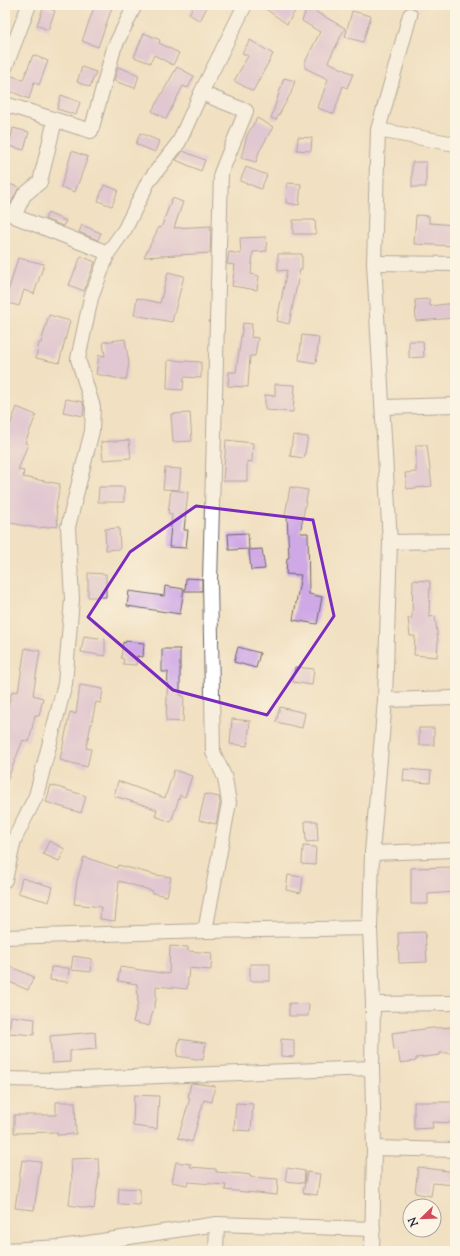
<svg xmlns="http://www.w3.org/2000/svg" width="460" height="1256" font-family="'Sorts Mill Goudy',serif">
  <style>
    .building { fill: #cfa9e5 }
    .lines { fill: none; stroke-linecap: round; stroke-linejoin: round }
    .street-casing { stroke: #6a646a; stroke-width: 16 }
    .street { stroke: #fff; stroke-width: 14 }
    .marked { fill: none; stroke: #7b2cbf; stroke-width: 3; stroke-linejoin: round }
  </style>
  <rect width="100%" height="100%" fill="#fcf5e5"/>
  <filter id="ink" filterUnits="userSpaceOnUse"><feTurbulence type="fractalNoise" baseFrequency=".025" numOctaves="2"/><feDisplacementMap in="SourceGraphic" scale="8" xChannelSelector="R" yChannelSelector="G"/><feConvolveMatrix kernelMatrix="1 2 1 2 8 2 1 2 1" color-interpolation-filters="sRGB"/></filter>
  <filter id="wash" filterUnits="userSpaceOnUse"><feTurbulence type="fractalNoise" baseFrequency=".012" numOctaves="4" result="noise"/><feDisplacementMap in="SourceGraphic" scale="16" xChannelSelector="R" yChannelSelector="G"/><feGaussianBlur stdDeviation="0.9" result="paint"/><feColorMatrix in="noise" values="0 0 0 0 0 0 0 0 0 0 0 0 0 0 0 0 0 1.4 0 .05"/><feComposite in="paint" operator="in"/></filter>
  <g filter="url(#wash)">
    <rect width="100%" height="100%" fill="#f1e0c1"/>
    <g id="blocks">
      <g class="building">
        <path d="M95 5H113L98 47 82 41Z"/>
        <path d="M194 5H208L200 21 189 14Z"/>
        <path d="M260 5H299L287 24Z"/>
        <path d="M44 6 55 11 48 30 37 25Z"/>
        <path d="M307 7 345 28 328 62 353 74 347 88 343 86 334 114 318 108 328 79 305 68V62L320 32 302 21Z"/>
        <path d="M352 11 371 16 363 42 345 37Z"/>
        <path d="M144 33 160 40 159 43 179 53 173 65 154 55 150 63 134 57Z"/>
        <path d="M250 40 273 54 253 91 234 81 248 56 242 53Z"/>
        <path d="M33 55 48 61 39 85 34 82 29 99 5 89 7 76 10 75 23 80Z"/>
        <path d="M82 67 96 72 90 87 77 82Z"/>
        <path d="M118 67 139 75 135 88 114 81Z"/>
        <path d="M177 67 194 76 188 88 183 86 166 119 152 111Z"/>
        <path d="M284 78 295 81 291 93 276 120 271 118Z"/>
        <path d="M61 95 80 102 76 115 57 109Z"/>
        <path d="M257 118 273 127 259 152 256 162 241 158 247 135Z"/>
        <path d="M13 128 29 132 24 150 9 146Z"/>
        <path d="M140 133 159 141 155 152 136 144Z"/>
        <path d="M298 137 312 138 311 151 297 150Z"/>
        <path d="M72 151 88 157 75 192 61 187Z"/>
        <path d="M183 151 205 160 201 171 176 160Z"/>
        <rect x="412" y="162" width="14" height="25"/>
        <path d="M246 167 267 175 261 189 240 181Z"/>
        <path d="M5 183 19 187 6 213V217L8 222H5Z"/>
        <path d="M287 183 301 184 299 205 286 203Z"/>
        <path d="M104 185 118 190 112 206 98 201Z"/>
        <path d="M172 198 183 202 174 228 211 226 210 253 144 257 159 227 161 228Z"/>
        <path d="M48 213 66 221 63 226 45 219Z"/>
        <path d="M416 215 429 216V223L455 225V246L414 244Z"/>
        <path d="M293 220H315L316 234H293Z"/>
        <path d="M82 225 101 233 98 240 79 232Z"/>
        <path d="M266 237 267 251 253 252 251 274 259 276 257 290 232 286 235 265 227 264 229 252 241 254 240 238Z"/>
        <path d="M278 254H302V270H300L289 324 277 321 287 270 278 271Z"/>
        <path d="M81 256 95 262 84 291 69 285Z"/>
        <path d="M18 258 44 264 34 294 24 290 19 306 5 302Z"/>
        <path d="M168 272 184 276 172 322 134 315 137 298 160 303Z"/>
        <path d="M429 299 430 306 455 303V318L416 321 415 300Z"/>
        <path d="M49 315 70 321 59 363 36 358 39 343H41Z"/>
        <path d="M243 323 252 324 251 337 258 338 255 356H250L248 387 228 386 229 372H236Z"/>
        <path d="M302 335 319 337 316 363 299 360Z"/>
        <path d="M125 339 129 363 126 380 96 374 99 355 105 356 103 342Z"/>
        <path d="M409 341H423L424 357 409 358Z"/>
        <path d="M168 360 201 362V378L184 377 183 390 167 389Z"/>
        <path d="M275 384 295 385 293 412 265 410V395L275 396Z"/>
        <path d="M66 399 83 402 84 408 83 416 63 412Z"/>
        <path d="M17 407 36 415 25 443 28 444 18 470 24 471 23 477 60 484 56 507 58 526 37 528 5 522V438Z"/>
        <path d="M190 413 192 441 173 442 171 414Z"/>
        <path d="M293 435 308 437 304 458 290 456Z"/>
        <path d="M129 440 131 458 103 460 101 442Z"/>
        <path d="M226 440 253 443 252 462 247 461V481H223Z"/>
        <path d="M416 445H427L432 486 407 489 405 473 416 472Z"/>
        <path d="M165 468 181 469 179 490 163 489Z"/>
        <path d="M99 487H124V502H98Z"/>
        <path d="M290 487 308 490 300 533H308L309 594 322 597 317 624 293 620 301 575 286 574 287 558H289L287 515H285Z"/>
        <path d="M171 490 188 492 184 530H188L186 548 169 547 172 514 168 513Z"/>
        <path d="M119 528 120 549 106 550 105 529Z"/>
        <path d="M248 533 249 549 229 550 228 534Z"/>
        <path d="M262 549 265 569 251 570 249 550Z"/>
        <path d="M88 573 106 574V597H88Z"/>
        <path d="M186 578 202 579V591H185Z"/>
        <path d="M413 580 430 581 429 617 435 616 438 642 437 657 414 655 415 636H410L408 618H412Z"/>
        <path d="M165 586 184 589 180 614 127 606 129 591 164 596Z"/>
        <path d="M84 636 105 639V656L81 652Z"/>
        <path d="M126 641 144 643 143 657 137 656 136 665 123 664 124 659 121 658 123 642 125 643Z"/>
        <path d="M238 647 260 653 256 668 234 662Z"/>
        <path d="M25 648 40 651 33 695 43 698 39 716 35 715 29 742 23 740 6 783 5 719 12 691 18 692Z"/>
        <path d="M162 649H180V695L184 696 183 722 166 721 168 672H162Z"/>
        <path d="M295 667 314 669 312 685 293 682Z"/>
        <path d="M80 685 103 689 101 703 96 702 86 748 91 749 87 767 60 760 70 712 76 714Z"/>
        <path d="M280 707 305 713 302 728 276 722Z"/>
        <path d="M232 719 250 721 247 746 230 744Z"/>
        <rect x="419" y="728" width="15" height="17"/>
        <path d="M404 769 431 771 430 783 403 781Z"/>
        <path d="M174 770 192 776 185 797 180 795 171 822 155 816 157 810 147 806 114 796 118 781 165 798Z"/>
        <path d="M51 785 86 796 81 813 46 802Z"/>
        <path d="M205 794 219 797 220 803 216 824 199 820Z"/>
        <path d="M305 821H317L318 841 306 842Z"/>
        <path d="M49 841 65 849 59 861 43 854Z"/>
        <path d="M303 846 316 847 315 865 302 864Z"/>
        <path d="M84 857 117 868 118 865 156 875 171 877 167 896 152 893 153 891 119 881 115 921 100 919 101 907 74 904 77 880Z"/>
        <path d="M455 867V892L428 894V904H411V868Z"/>
        <path d="M288 875 303 877 301 893 286 890Z"/>
        <path d="M22 878 53 887 49 902 18 893Z"/>
        <path d="M425 932 427 962 399 963 398 933Z"/>
        <path d="M170 946 188 947V951L212 953 211 970 189 968 187 989 156 986V1000L149 1026 133 1022 138 1003 137 984 118 981 120 967 169 974Z"/>
        <path d="M73 956 92 959 91 972 71 970Z"/>
        <path d="M5 964 34 977 28 990 5 980Z"/>
        <rect x="250" y="964" width="20" height="17"/>
        <path d="M51 967 69 968 68 982 50 980Z"/>
        <path d="M289 1003 309 1004 308 1016H289Z"/>
        <path d="M11 1016 35 1019 34 1035 9 1033Z"/>
        <path d="M455 1027V1053H440V1055L416 1058V1061L400 1063 398 1049 394 1050 392 1033 433 1028Z"/>
        <path d="M95 1032 96 1049 70 1051V1062L52 1063 50 1036Z"/>
        <path d="M179 1039 206 1043 203 1060 177 1056Z"/>
        <path d="M281 1039 294 1040V1057L281 1056Z"/>
        <path d="M191 1083 215 1086 212 1102 204 1100 192 1142 178 1138 190 1098 188 1097Z"/>
        <path d="M134 1095 159 1096 157 1129 133 1126Z"/>
        <path d="M56 1102H75L76 1134 57 1135V1132L14 1133V1115H56Z"/>
        <path d="M414 1102H455V1123L432 1122 433 1128 414 1129Z"/>
        <path d="M236 1103 253 1104 251 1131 234 1130Z"/>
        <path d="M98 1158 99 1176 94 1209 69 1205 72 1180 71 1159Z"/>
        <path d="M22 1160 41 1162 34 1210 15 1208Z"/>
        <path d="M176 1162 191 1164 190 1167 216 1169V1172L243 1174 250 1175V1177L278 1179 277 1195 225 1190 226 1185 188 1182 187 1185 172 1182Z"/>
        <path d="M418 1167 455 1172V1185L433 1183 431 1196 415 1193Z"/>
        <path d="M287 1168 305 1171 304 1183 285 1181Z"/>
        <path d="M307 1172 320 1174 317 1195 303 1193Z"/>
        <path d="M119 1188 140 1189V1205L118 1204Z"/>
      </g>
    </g>
  </g>
  <g filter="url(#ink)">
    <use href="#blocks" fill-opacity="0" stroke="#6a646a" stroke-width="1"/>
    <g class="lines">
      <g class="street-casing">
        <g id="street">
          <path d="M5 68 29 5"/>
          <path d="M201 93 246 111 221 173 210 581 213 752 225 778 229 803 205 931"/>
          <path d="M5 104 91 131 114 48 135 5"/>
          <path d="M55 120 40 182 24 195 14 216 108 253"/>
          <path d="M378 130 455 144"/>
          <path d="M374 263 455 264"/>
          <path d="M383 407 455 405"/>
          <path d="M390 542 455 541"/>
          <path d="M385 700 455 698"/>
          <path d="M372 853 455 850"/>
          <path d="M5 880 14 840 36 796 65 684 72 599 68 527 92 431 93 407 78 359 91 298 108 253 125 229 148 182 179 142 201 93 245 5"/>
          <path d="M5 937 205 931 370 928"/>
          <path d="M373 1004 455 1003"/>
          <path d="M5 1079 52 1080 372 1068"/>
          <path d="M374 1148 455 1150"/>
          <path d="M5 1250 61 1247 217 1224 373 1229"/>
          <path d="M216 1251 217 1224"/>
          <path d="M372 1251 374 1148 372 1068 373 1004 370 928 372 853 385 700 390 542 374 263 378 130 410 15"/>
        </g>
      </g>
      <use href="#street" class="street"/>
    </g>
  </g>
  <path d="M0 0H460V1256H0ZM196 506 313 520 334 616 267 715 173 690 88 617 130 552Z" fill="#f1e0c1" fill-opacity=".55" fill-rule="evenodd"/>
  <path class="marked" d="M196 506 313 520 334 616 267 715 173 690 88 617 130 552Z"/>
  <rect width="460" height="1256" fill="none" stroke="#fcf5e5" stroke-width="20"/>
  <g transform="translate(422 1218) rotate(247)"><circle r="19" fill="#fcf5e5" stroke="#a5a1a1"/>
  <path d="M0-3L7 15L0 10L-7 15Z" fill="#d1495b"/>
  <text y="-6" font-size="11" font-weight="bold" text-anchor="middle" fill="#22223b">N</text>
  </g>
</svg>
